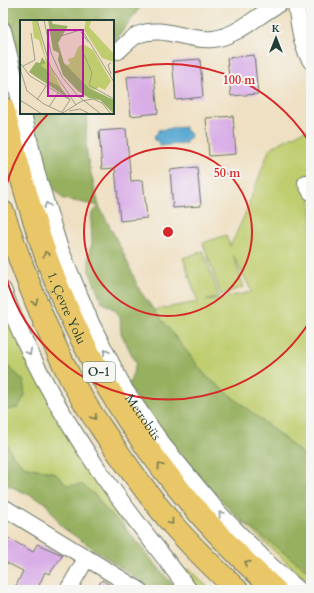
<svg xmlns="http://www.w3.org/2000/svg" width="314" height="593" font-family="Cardo,serif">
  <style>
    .green { fill: #bfcd6e; stroke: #6f8551 }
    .forest { fill: #97b061; stroke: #5b764a }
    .water { fill: #58a7d2; stroke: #3c7283 }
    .building { fill: #d9aee7 }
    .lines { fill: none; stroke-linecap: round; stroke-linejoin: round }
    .minor-casing { stroke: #687666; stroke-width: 18 }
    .highway-casing { stroke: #687666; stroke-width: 24 }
    .minor { stroke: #fff; stroke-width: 16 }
    .highway { stroke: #e9c769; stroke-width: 22 }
    .oneway { stroke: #8f9e9a }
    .oneway2 { stroke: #7a7b4c }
    .ring { fill: none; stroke: #d62828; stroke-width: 2 }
    .labels { text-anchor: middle; stroke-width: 4; stroke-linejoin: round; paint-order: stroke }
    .shield { fill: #f6f6f2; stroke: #60746d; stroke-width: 1 }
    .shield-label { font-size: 12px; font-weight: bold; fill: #1f3d34 }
    .street-label { font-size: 13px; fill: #1f3d34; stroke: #f6f6f2 }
    .inset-road { fill: none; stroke: #9c9f8a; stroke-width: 1 }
    .view { fill: #b5179e; fill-opacity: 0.15; stroke: #b5179e; stroke-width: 2 }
    .inset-edge { fill: none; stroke: #1f3d34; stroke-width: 2 }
    .centre { fill: #d62828; stroke: #f6f6f2; stroke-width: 2 }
    .ring-label { font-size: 12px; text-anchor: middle; font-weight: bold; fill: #d62828; stroke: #f6f6f2; stroke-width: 4; stroke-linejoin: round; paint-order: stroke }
  </style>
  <rect width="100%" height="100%" fill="#f6f6f2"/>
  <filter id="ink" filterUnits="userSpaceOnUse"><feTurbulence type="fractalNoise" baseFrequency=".025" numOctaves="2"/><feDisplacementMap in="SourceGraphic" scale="8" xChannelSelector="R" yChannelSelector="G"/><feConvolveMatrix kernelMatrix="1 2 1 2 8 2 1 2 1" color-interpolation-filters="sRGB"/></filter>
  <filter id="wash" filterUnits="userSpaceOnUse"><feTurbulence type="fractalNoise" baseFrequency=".012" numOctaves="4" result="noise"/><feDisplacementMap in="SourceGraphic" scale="16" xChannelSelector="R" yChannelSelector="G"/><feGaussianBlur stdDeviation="0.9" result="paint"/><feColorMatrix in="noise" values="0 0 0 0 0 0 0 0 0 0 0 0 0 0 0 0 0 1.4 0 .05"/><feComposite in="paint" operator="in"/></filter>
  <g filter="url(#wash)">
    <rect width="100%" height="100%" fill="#efe0c3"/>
    <g class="green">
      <path d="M311 127V461L280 435 206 376 154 310 198 302 183 258 203 251 219 296 205 301 252 292 233 255 244 287 221 295 203 243 226 235 230 246 243 219 270 148Z"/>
      <path d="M3 305 97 478 127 530 105 509 96 496 67 485 55 473 23 466 12 454 4 440 3 410 18 408 23 380 3 362Z"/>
      <path d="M232 512 267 540 311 573V585Z"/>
      <path d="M188 569 211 590H199L184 571Z"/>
    </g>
    <g class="forest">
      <path d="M5 3H143L113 44V21H21V77Z"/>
      <path d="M29 113H87L86 145 88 161 99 206 121 248 140 291 154 310 206 376 280 435 311 461V573L267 540 232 512 187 462 138 402 129 386 136 363 121 333 120 317 116 311 102 302 89 271V252L92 244 91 221 92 213 99 206 63 199 53 187 46 174 37 130Z"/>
      <path d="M3 362 23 380 25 395 18 408 3 410Z"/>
      <path d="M3 437 12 454 23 466 55 473 67 485H83L96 496 105 509 127 530 177 590H153L62 527 45 502 3 483Z"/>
    </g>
    <path class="water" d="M185 127V131L189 132 191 135 190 138 186 140V143L160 146 159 142 155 140 154 136 158 132V130Z"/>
    <g id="blocks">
      <g class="building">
        <path d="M254 55 258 94 231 96 227 58Z"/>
        <path d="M200 59 203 97 176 100 172 61Z"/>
        <path d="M154 75 158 113 131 116 127 77Z"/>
        <path d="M233 116 236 154 209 156 206 118Z"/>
        <path d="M126 129 131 181 143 180 147 218 120 221 115 168 102 169 99 131Z"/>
        <path d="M197 167 201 206 173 208 170 170Z"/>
        <path d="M3 535 33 552 37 544 63 555 49 574 45 572 37 590H14L23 571 3 561Z"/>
        <path d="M102 580 118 590H95Z"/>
      </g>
    </g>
  </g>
  <g filter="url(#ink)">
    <use href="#blocks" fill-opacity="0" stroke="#687666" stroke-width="1"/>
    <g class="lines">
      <g class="minor-casing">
        <g id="minor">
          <path d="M296 5C299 22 301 47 311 61"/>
          <path d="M3 30 21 105"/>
          <path d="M118 51C124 46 131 38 137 35 164 24 186 42 213 39 238 36 258 15 280 3"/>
          <path id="s1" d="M23 113 37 174 59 246 91 323 125 390 163 445 219 513 270 565 299 590"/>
          <path d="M306 183 311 192"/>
          <path d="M3 290C27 354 60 413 98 469 127 511 159 550 189 590"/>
          <path d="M3 507 139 590"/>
          <path d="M68 590 86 559"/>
        </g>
      </g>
      <g class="highway-casing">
        <g id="highway">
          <path id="s2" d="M3 108C16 160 30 211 48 262 96 391 173 498 275 590"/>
          <path d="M3 212C22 268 43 323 69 375 79 396 93 416 106 435 127 466 149 496 173 525 193 548 215 569 237 590"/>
        </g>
      </g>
      <use href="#minor" class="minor"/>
      <use href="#highway" class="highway"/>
    </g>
    <defs><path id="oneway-chevron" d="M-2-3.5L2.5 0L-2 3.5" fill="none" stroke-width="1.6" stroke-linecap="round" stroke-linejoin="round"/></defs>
    <g class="oneway">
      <use href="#oneway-chevron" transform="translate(47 205) rotate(-106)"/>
      <use href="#oneway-chevron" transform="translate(29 352) rotate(63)"/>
      <use href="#oneway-chevron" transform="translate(106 352) rotate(-117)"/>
      <use href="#oneway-chevron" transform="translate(221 514) rotate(-133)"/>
    </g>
    <g class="oneway2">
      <use href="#oneway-chevron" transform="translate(46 254) rotate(-110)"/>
      <use href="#oneway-chevron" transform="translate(35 302) rotate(68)"/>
      <use href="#oneway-chevron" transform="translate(94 417) rotate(58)"/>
      <use href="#oneway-chevron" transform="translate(160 466) rotate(-127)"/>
      <use href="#oneway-chevron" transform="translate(171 522) rotate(50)"/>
      <use href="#oneway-chevron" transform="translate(247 563) rotate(-136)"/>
    </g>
  </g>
  <g class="ring">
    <circle cx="168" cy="232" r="84"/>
    <path d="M310 321A168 168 0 0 1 3 264M3 200A168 168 0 0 1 49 113M113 73A168 168 0 0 1 310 143"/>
  </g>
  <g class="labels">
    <rect class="shield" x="83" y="362" width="32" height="20" rx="3"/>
    <g class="shield-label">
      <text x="99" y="376">O-1</text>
    </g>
    <g class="street-label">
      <text dy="5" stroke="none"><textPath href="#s2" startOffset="210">1. Çevre Yolu</textPath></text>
      <text dy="5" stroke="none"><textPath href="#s1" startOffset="329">Metrobüs</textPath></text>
    </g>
  </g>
  <g transform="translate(20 20)">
    <rect width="94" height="94" fill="#efe0c3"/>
    <path d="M12 0H17L25 36 42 69 29 61 30 53 21 45 26 42 19 20 14 18ZM66 0H72L69 7 94 34V42L82 38 64 10ZM63 24 73 30 91 61 85 70 79 67 75 70 69 68 45 45 50 44 48 39 54 37 58 27Z" fill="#bfcd6e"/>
    <path d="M28 0H31L33 4 48 6 38 23 44 43 69 68 94 80V94L80 80 69 78 58 71 43 55 38 40 39 33 33 30ZM22 37 26 43 21 45 30 53 29 61 39 66 51 80 9 52 16 42 20 43Z" fill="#97b061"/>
    <path class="inset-road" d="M17 0 30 46 56 85M24 0 31 33 42 57 58 76 81 94M62 10 94 62M61 12 68 22M41 16 60 10M62 30 72 53 69 65 94 79M0 36 1 52 7 71 24 84 43 93M91 43 88 45 91 54M1 44 10 56 50 80 42 92M3 46 15 40 11 13M0 80 22 94M17 80 26 66M29 87 38 73M49 91 60 89 70 94M41 94 62 81 73 79 82 83 91 94"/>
    <path class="view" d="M28 10H63V76H28Z"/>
    <rect width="94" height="94" class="inset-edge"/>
  </g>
  <circle cx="168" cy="232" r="6" class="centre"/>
  <g class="ring-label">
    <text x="239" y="84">100 m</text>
    <text x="227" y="177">50 m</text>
  </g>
  <rect width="314" height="593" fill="none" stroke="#f6f6f2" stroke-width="16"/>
  <g transform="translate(276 38)" stroke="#f6f6f2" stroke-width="3" paint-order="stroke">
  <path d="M0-3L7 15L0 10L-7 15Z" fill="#1f3d34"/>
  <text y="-6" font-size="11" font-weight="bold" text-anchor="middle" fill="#1f3d34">K</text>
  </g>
</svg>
